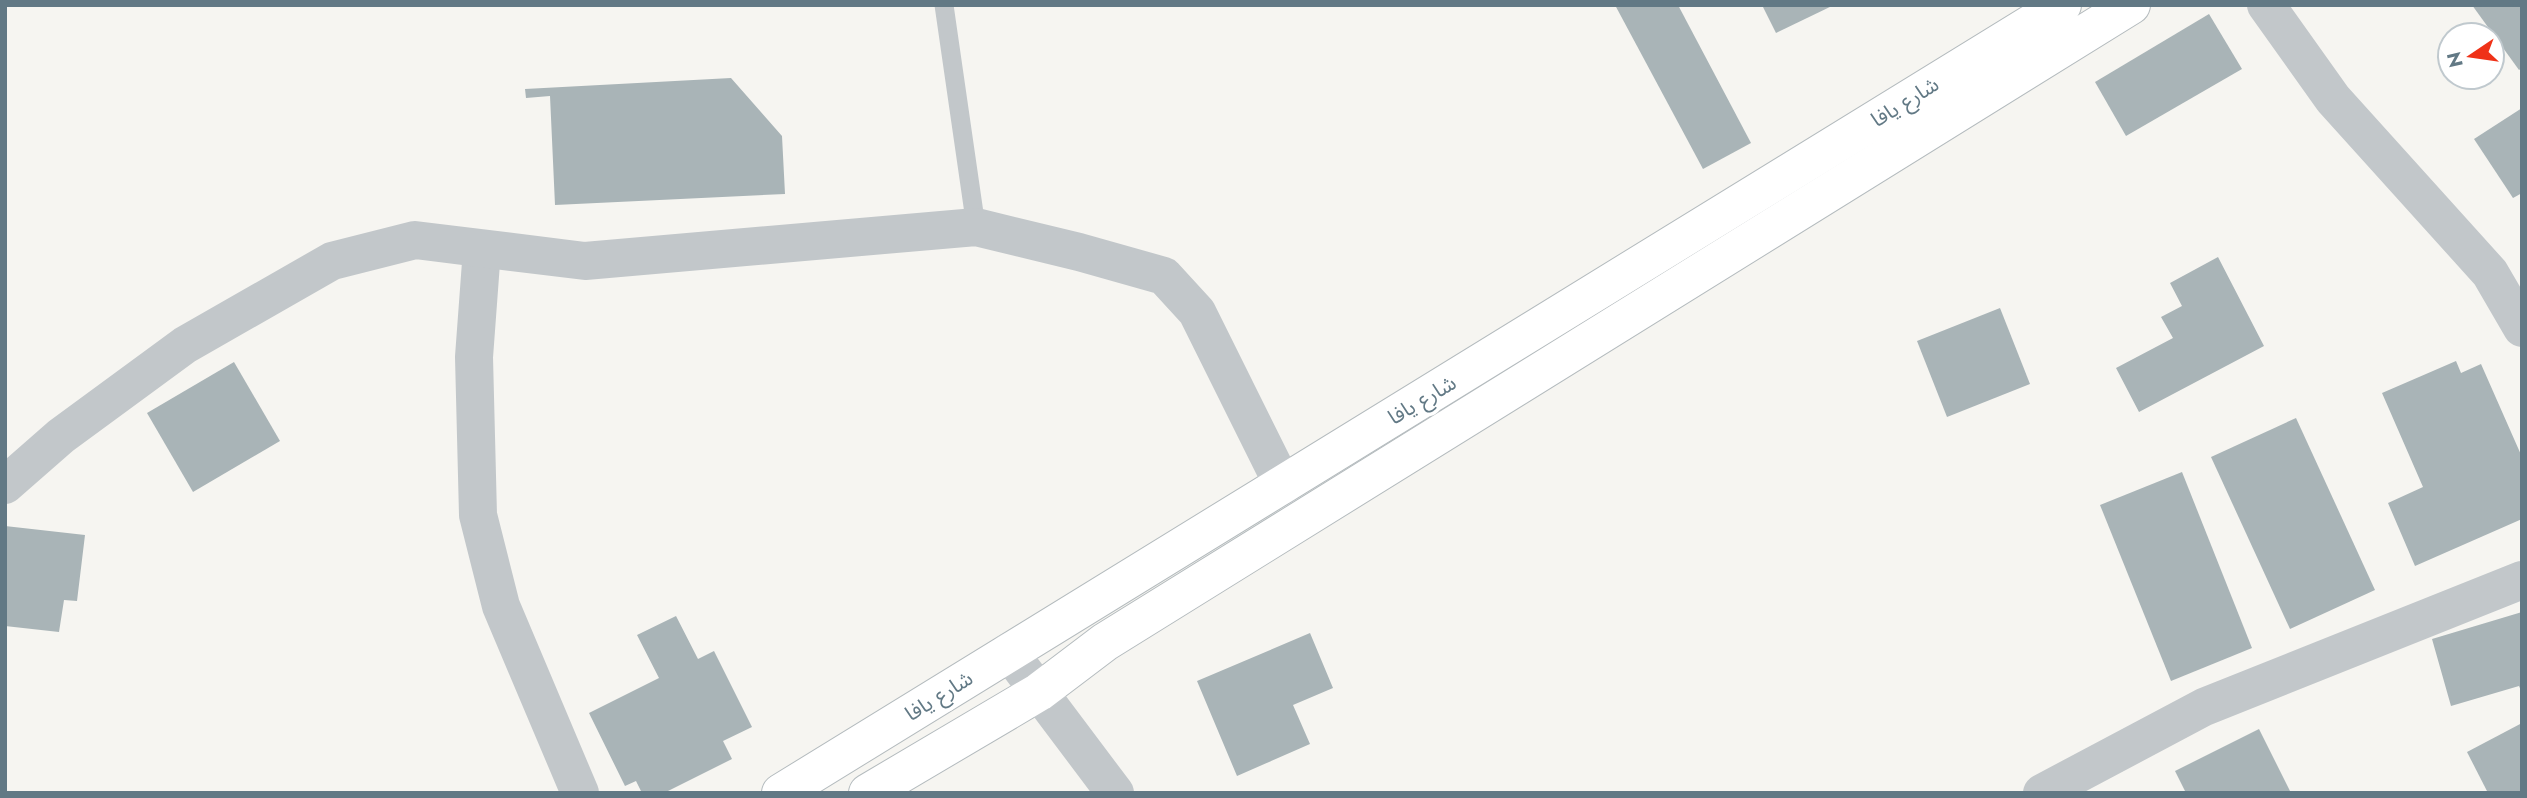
<svg xmlns="http://www.w3.org/2000/svg" width="2527" height="798" font-family="Jost,'Noto Sans Arabic',sans-serif">
  <style>
    .building { fill: #a9b4b7 }
    .lines { fill: none; stroke-linecap: round; stroke-linejoin: round }
    .secondary-casing { stroke: #b4bbbe; stroke-width: 40 }
    .lane { stroke: #c2c7ca; stroke-width: 19 }
    .street { stroke: #c2c7ca; stroke-width: 38 }
    .secondary { stroke: #fff; stroke-width: 38 }
    .labels { text-anchor: middle; stroke-width: 7; stroke-linejoin: round; paint-order: stroke }
    .street-label { font-size: 21px; fill: #627985; stroke: #fff }
  </style>
  <rect width="100%" height="100%" fill="#f6f5f1"/>
  <g class="building">
    <path d="M1615 5H1678L1751 143 1703 169Z"/>
    <path d="M1762 5H1834L1776 33Z"/>
    <path d="M2472 5H2522V68L2519 70Z"/>
    <path d="M2209 14 2242 69 2126 136 2095 82Z"/>
    <path d="M731 78 782 136 785 194 555 205 550 96 526 98 525 89Z"/>
    <path d="M2522 108V193L2513 198 2474 139Z"/>
    <path d="M2218 257 2264 346 2139 412 2116 368 2173 338 2161 317 2182 306 2170 283Z"/>
    <path d="M2000 308 2030 384 1947 417 1917 341Z"/>
    <path d="M2456 361 2461 373 2481 364 2522 457V519L2415 566 2388 503 2423 487 2382 393Z"/>
    <path d="M234 362 280 441 193 492 147 413Z"/>
    <path d="M2296 418 2375 590 2290 629 2211 457Z"/>
    <path d="M2182 472 2252 648 2171 681 2100 505Z"/>
    <path d="M5 526 85 535 77 601 64 600 59 632 5 626Z"/>
    <path d="M2522 612V693L2519 686 2451 706 2432 639Z"/>
    <path d="M676 616 698 659 714 651 752 727 723 741 732 759 664 793H642L636 781 625 786 589 713 659 678 637 635Z"/>
    <path d="M1310 633 1333 688 1293 705 1310 744 1237 776 1197 681Z"/>
    <path d="M2522 723V791L2518 793H2488L2467 752Z"/>
    <path d="M2259 729 2291 793H2186L2175 771Z"/>
  </g>
  <g class="lines">
    <g class="secondary-casing">
      <g id="secondary">
        <path d="M781 793 2062 5"/>
        <path d="M868 793 1039 692 1105 642 2131 5"/>
      </g>
    </g>
    <path class="lane" d="M944 5 976 227"/>
    <g class="street">
      <path d="M2266 5 2333 99 2490 273 2522 328"/>
      <path d="M482 249 474 357 478 515 501 606 580 793"/>
      <path d="M5 485 61 436 185 345 332 261 415 240 585 261 976 227 1079 252 1164 276 1197 312 1283 485"/>
      <path d="M1009 652 1115 793"/>
      <path d="M2042 793 2204 707 2522 580"/>
    </g>
    <use href="#secondary" class="secondary"/>
  </g>
  <g class="labels">
    <g class="street-label">
      <text transform="translate(1905 102) rotate(-32)" y="7">شارع يافا</text>
      <text transform="translate(1422 400) rotate(-31)" y="7">شارع يافا</text>
      <text transform="translate(939 696) rotate(-32)" y="7">شارع يافا</text>
    </g>
  </g>
  <rect width="2527" height="798" fill="none" stroke="#627985" stroke-width="14"/>
  <g transform="translate(2471 56) rotate(257)"><circle r="33" fill="#ffffff" stroke="#c0c9ce" stroke-width="2"/>
  <path d="M0-5L12 26L0 18L-12 26Z" fill="#ef3218"/>
  <text y="-10" font-size="19" font-weight="bold" text-anchor="middle" fill="#627985">N</text>
  </g>
</svg>
